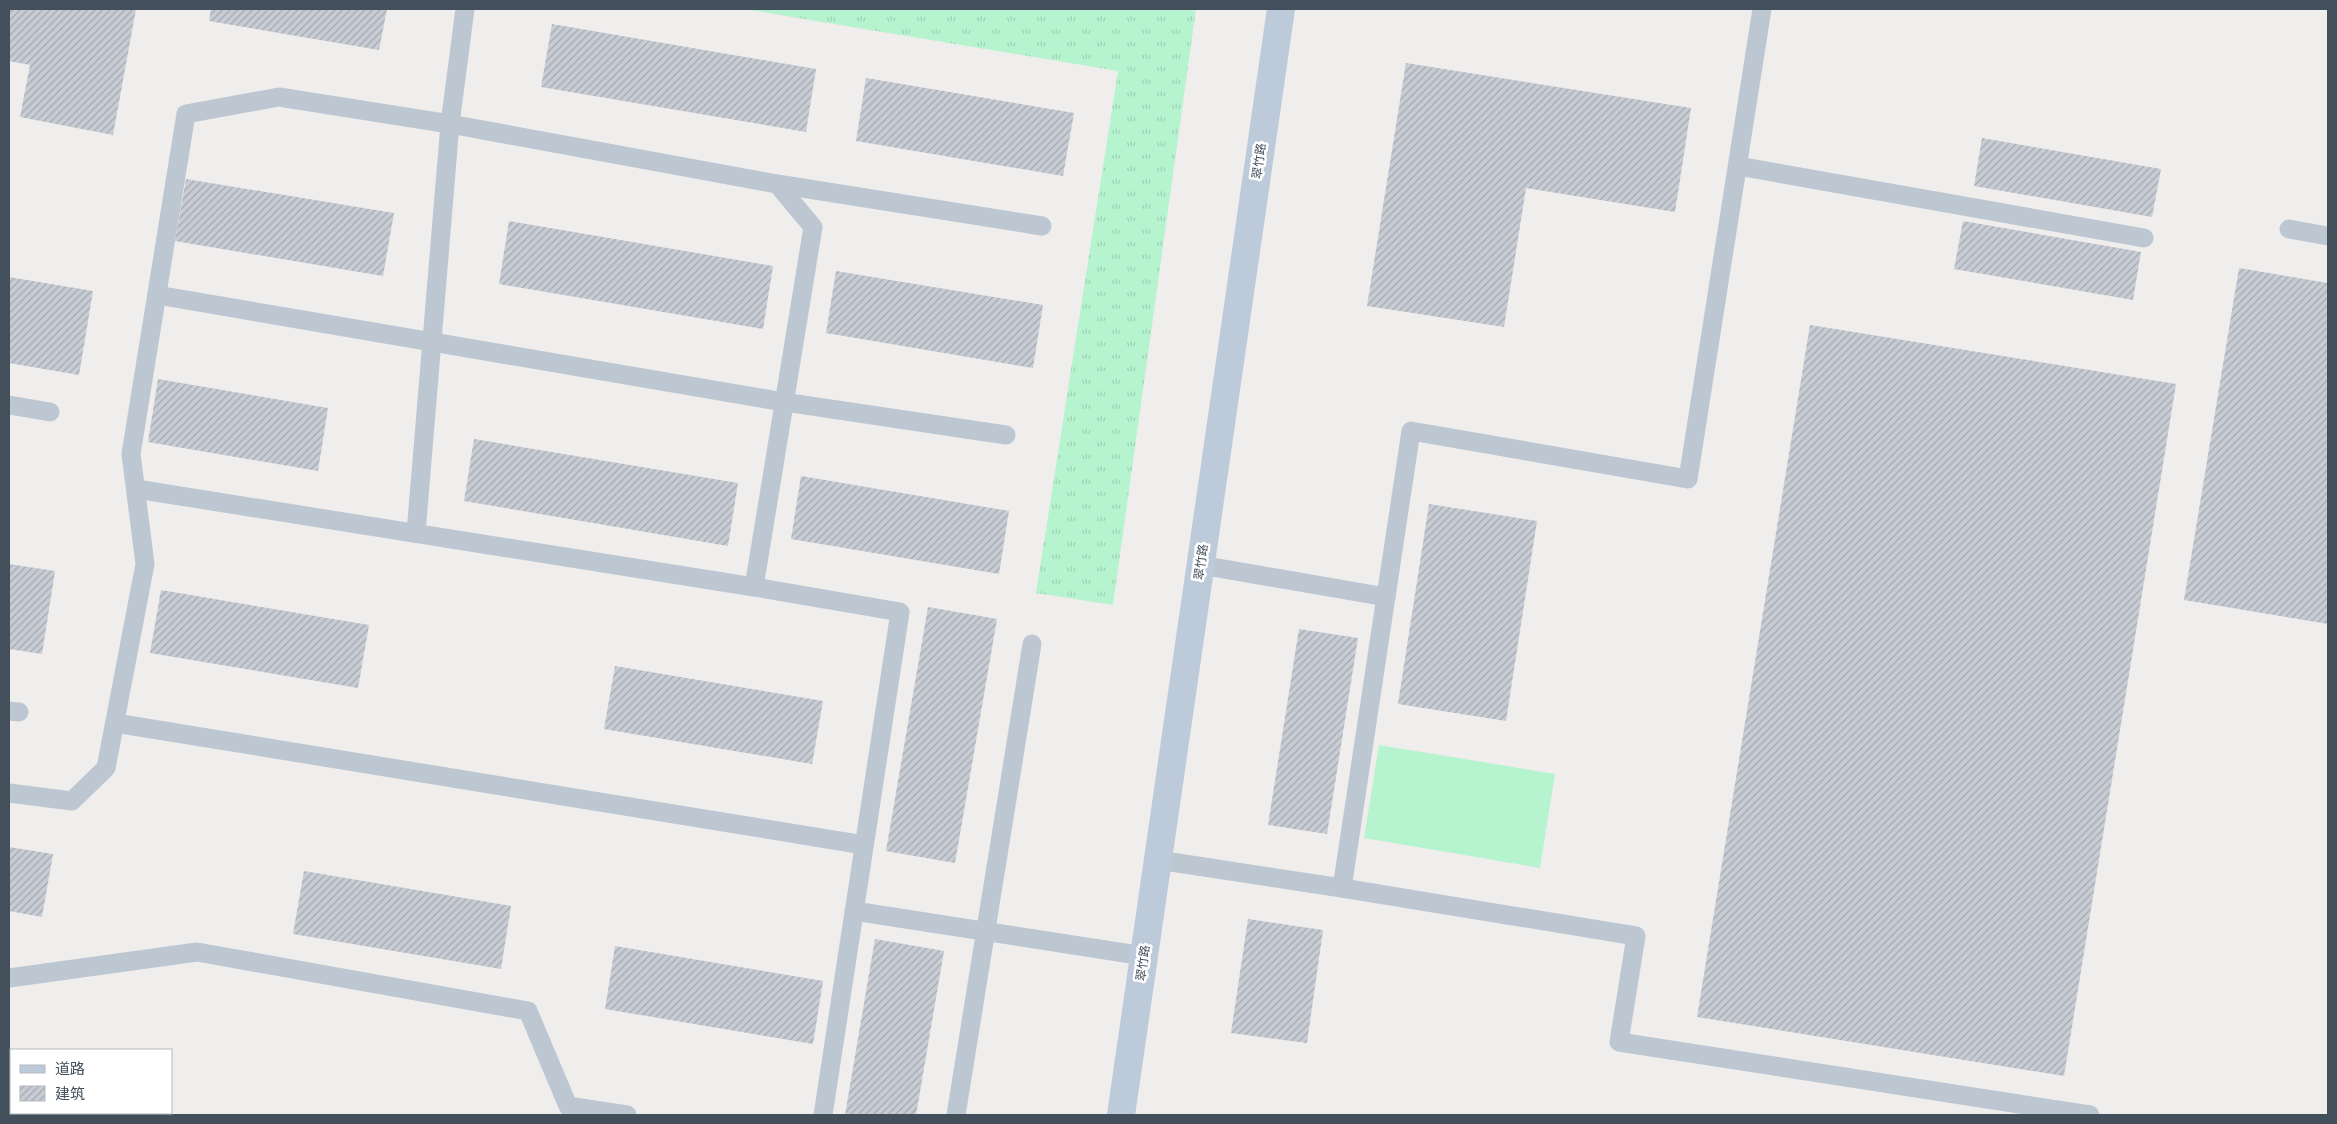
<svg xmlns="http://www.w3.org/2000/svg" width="2337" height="1124" font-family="'Open Sans','Noto Sans SC',sans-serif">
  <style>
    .grass { fill: url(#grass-tufts) }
    .pitch { fill: #b6f3cf }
    .building { fill: url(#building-hatch) }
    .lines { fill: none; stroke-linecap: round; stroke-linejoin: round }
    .lane { stroke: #bcc7d1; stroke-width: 19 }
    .secondary { stroke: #bdcad9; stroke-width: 28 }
    .labels { text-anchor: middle; stroke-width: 5; stroke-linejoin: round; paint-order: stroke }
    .street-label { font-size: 12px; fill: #43505c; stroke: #fff }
  </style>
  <defs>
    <pattern id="grass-tufts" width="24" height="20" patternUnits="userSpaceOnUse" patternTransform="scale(1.25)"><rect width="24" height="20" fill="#b6f3cf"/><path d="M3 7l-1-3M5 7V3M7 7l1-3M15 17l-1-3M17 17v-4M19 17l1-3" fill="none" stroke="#9ed2b4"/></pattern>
    <pattern id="building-hatch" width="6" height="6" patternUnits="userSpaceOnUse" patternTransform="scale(1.25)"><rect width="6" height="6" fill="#c8ccd4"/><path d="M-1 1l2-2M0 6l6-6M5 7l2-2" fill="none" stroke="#a4a8af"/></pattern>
  </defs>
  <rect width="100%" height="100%" fill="#f0eded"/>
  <path class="grass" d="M744 9H1196L1113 605 1036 593 1118 71Z"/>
  <path class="pitch" d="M1379 745 1555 774 1540 868 1364 838Z"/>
  <g class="building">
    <path d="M9 9H136L113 135 20 117 30 65 9 61Z"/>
    <path d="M211 9H387L379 50 209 21Z"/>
    <path d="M552 24 816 69 806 132 541 87Z"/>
    <path d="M1406 63 1691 108 1675 212 1526 188 1504 327 1367 306Z"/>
    <path d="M866 78 1074 113 1063 176 856 141Z"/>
    <path d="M1982 138 2161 169 2152 217 1974 186Z"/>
    <path d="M186 179 394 213 383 276 175 241Z"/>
    <path d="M509 221 773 266 763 329 499 284Z"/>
    <path d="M1963 221 2141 252 2133 300 1954 269Z"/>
    <path d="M2239 268 2328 283V624L2184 600Z"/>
    <path d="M836 271 1043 305 1033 368 826 333Z"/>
    <path d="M9 277 93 291 79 375 9 363Z"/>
    <path d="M1810 325 2176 384 2064 1076 1697 1017Z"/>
    <path d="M158 379 328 408 318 471 148 442Z"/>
    <path d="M474 439 738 483 728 546 464 501Z"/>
    <path d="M801 476 1009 511 999 574 791 539Z"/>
    <path d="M1429 504 1537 521 1506 721 1398 704Z"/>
    <path d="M9 564 55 571 42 654 9 649Z"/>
    <path d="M161 590 369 625 358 688 150 653Z"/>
    <path d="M928 607 997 619 955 863 886 851Z"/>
    <path d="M1299 629 1358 638 1327 834 1268 825Z"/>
    <path d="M615 666 823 701 812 764 604 729Z"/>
    <path d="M9 847 53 854 42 917 9 911Z"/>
    <path d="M304 871 511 906 501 969 293 934Z"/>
    <path d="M1248 919 1323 930 1307 1043 1231 1033Z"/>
    <path d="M875 939 944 951 916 1115H845Z"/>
    <path d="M615 946 823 981 813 1044 605 1009Z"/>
  </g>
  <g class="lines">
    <g class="lane">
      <path d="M1762 9 1688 479 1411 431 1342 888 1636 936 1619 1042 2090 1115"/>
      <path d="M1738 166 2144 238"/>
      <path d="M777 184 1042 226"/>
      <path d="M2289 229 2328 236"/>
      <path d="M157 295 784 402 1006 435"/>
      <path d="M9 405 50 412"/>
      <path d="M136 489 754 587"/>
      <path d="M416 533 450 124 465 9"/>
      <path d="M1201 565 1386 597"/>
      <path d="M9 711 19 712"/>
      <path d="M115 723 864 845"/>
      <path d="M9 793 72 801 106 768 145 564 131 454 186 114 279 97 450 124 777 184 813 227 754 587 900 612 823 1115"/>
      <path d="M1158 860 1342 888"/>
      <path d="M854 911 1144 956"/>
      <path d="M9 978 197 952 528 1011 568 1106 627 1115"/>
      <path d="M956 1115 1032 644"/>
    </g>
    <path class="secondary" d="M1121 1115 1281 9"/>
  </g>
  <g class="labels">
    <g class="street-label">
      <text transform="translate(1259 161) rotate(-82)" y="4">翠竹路</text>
      <text transform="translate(1201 562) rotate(-82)" y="4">翠竹路</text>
      <text transform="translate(1143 963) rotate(-82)" y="4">翠竹路</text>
    </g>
  </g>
  <rect width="2337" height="1124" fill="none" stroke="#43505c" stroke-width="20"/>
  <rect x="10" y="1049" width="162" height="65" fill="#ffffff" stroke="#b4b9be"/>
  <rect x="20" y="1065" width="25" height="8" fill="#bdcad9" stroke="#b4b9be"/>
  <text x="55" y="1074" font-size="15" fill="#43505c">道路</text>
  <rect x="20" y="1086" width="25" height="15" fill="url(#building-hatch)" stroke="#b4b9be"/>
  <text x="55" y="1099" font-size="15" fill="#43505c">建筑</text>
</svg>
